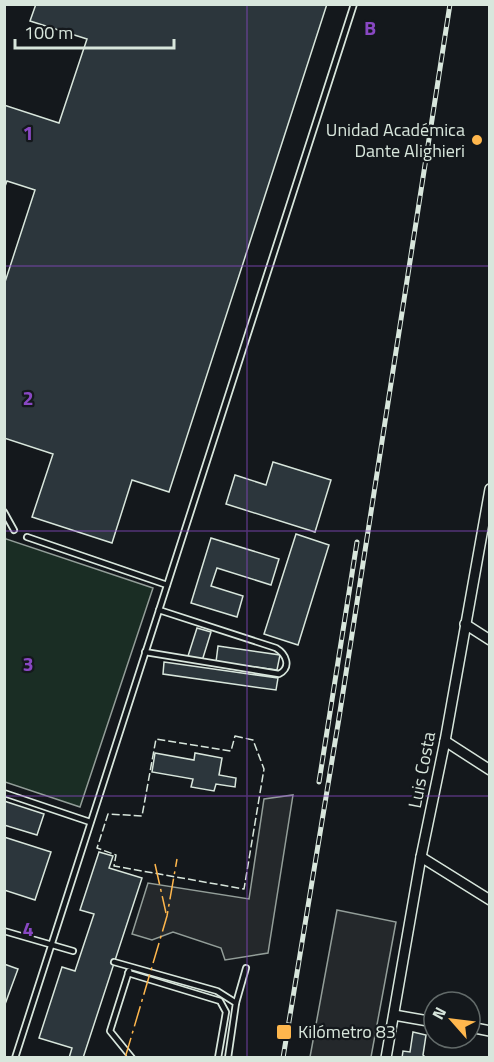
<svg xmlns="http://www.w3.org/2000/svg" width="494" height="1062" font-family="'Titillium Web',sans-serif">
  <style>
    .green { fill: #1a2d24; stroke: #939e99; stroke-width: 1.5 }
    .parking { fill: #24282b; stroke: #939e99; stroke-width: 1.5 }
    .building { fill: #2c363c; stroke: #d8e6dc; stroke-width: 1.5 }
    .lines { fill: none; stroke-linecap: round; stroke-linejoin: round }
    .lane-casing { stroke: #d8e6dc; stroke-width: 8 }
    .street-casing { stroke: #d8e6dc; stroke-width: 12 }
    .lane { stroke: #14181c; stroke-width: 4.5 }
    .street { stroke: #14181c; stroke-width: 9 }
    .rail-casing { stroke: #d8e6dc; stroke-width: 5 }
    .rail { stroke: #14181c; stroke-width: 3; stroke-dasharray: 9; stroke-linecap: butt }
    .fence { stroke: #d8e6dc; stroke-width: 1.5; stroke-dasharray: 8 3; stroke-linecap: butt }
    .power { stroke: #ffb74d; stroke-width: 1.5; stroke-dasharray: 21 4.5 3 4.5; stroke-linecap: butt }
    .grid { fill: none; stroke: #8948c3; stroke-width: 1.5; stroke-opacity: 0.55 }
    .poi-dot { fill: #ffb74d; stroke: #14181c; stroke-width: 2 }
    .labels { text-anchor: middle; stroke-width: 4.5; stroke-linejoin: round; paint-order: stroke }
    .poi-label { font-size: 18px; fill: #d8e6dc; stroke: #14181c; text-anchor: end }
    .street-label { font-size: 18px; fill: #d8e6dc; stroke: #14181c }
    .grid-label { font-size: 20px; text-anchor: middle; font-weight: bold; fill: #8948c3; stroke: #14181c; stroke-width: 4.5; stroke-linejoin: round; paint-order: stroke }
  </style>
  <rect width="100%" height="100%" fill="#14181c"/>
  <path class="green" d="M5 537 6 539 153 588 80 807 5 782Z"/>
  <g class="parking">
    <path d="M293 795 268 953 225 960 221 948 173 932 152 940 132 934 148 883 249 899 264 799Z"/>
    <path d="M337 910 396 922 371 1057H310Z"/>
  </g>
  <g class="building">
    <path d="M36 4H327L169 492 132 480 112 543 32 517 53 454 4 438V285L35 190 7 181 4 189V105L59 123 87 39 30 21Z"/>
    <path d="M273 462 331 480 315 532 226 504 235 475 266 485Z"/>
    <path d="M296 534 329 545 298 645 264 634Z"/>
    <path d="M211 538 279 559 271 585 217 568 211 586 243 596 237 617 191 603Z"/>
    <path d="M197 628 211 632 202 661 188 656Z"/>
    <path d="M218 646 280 655 277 670 216 662Z"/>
    <path d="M164 662 278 678 276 690 163 674Z"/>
    <path d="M155 753 194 760 195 753 222 758 219 775 236 778 235 787 216 784 214 791 191 787 193 779 152 772Z"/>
    <path d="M4 801 44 814 37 835 4 825Z"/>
    <path d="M4 837 51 852 35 900 4 890Z"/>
    <path d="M99 852 113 856 109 868 142 878 83 1058H69L72 1048 39 1038 62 967 75 971 94 914 80 910Z"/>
    <path d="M4 964 18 969 4 1007Z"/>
    <path d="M413 1032 426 1035 423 1055 426 1058H402L403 1051 410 1052Z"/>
  </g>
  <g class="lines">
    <g class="lane-casing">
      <g id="lane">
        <path d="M4 512 14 530"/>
        <path d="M27 537 167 585"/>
        <path d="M145 652 279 674C292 667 286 654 276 648L159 610"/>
        <path d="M4 793 90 822"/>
        <path d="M4 931 73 951"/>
        <path d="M114 962 217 991 236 1003 228 1058"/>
        <path d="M129 971 110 1031 132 1058"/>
        <path d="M128 973 220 1001 226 1012 218 1058"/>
        <path d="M236 1003 246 968"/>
        <path d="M15 1058 354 4"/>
      </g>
    </g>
    <g class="street-casing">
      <g id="street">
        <path d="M465 624 490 640"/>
        <path d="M445 741 490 770"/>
        <path d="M421 857 490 900"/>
        <path d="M394 1015 434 1022"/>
        <path d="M470 1027 490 1031"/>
        <path d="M386 1058 421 857 445 741 490 489"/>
      </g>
    </g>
    <use href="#lane" class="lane"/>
    <use href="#street" class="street"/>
    <g class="rail-casing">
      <g id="rail">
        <path d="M319 782 357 542"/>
        <path d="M283 1058 339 718 450 4"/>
      </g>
    </g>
    <use href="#rail" class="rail"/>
    <path class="fence" d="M235 736 253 740 264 769 244 889 114 866 116 855 97 848 108 814 142 816 156 739 231 751Z"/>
    <g class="power">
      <path d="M155 864 166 913"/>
      <path d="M125 1058 167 916 177 859"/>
    </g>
  </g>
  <path class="grid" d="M247 4V1058M4 266H490M4 531H490M4 796H490"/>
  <g class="poi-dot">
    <circle cx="477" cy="140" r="6"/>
    <rect x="276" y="1024" width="16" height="16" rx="3"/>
  </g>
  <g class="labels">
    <g class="poi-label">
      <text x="465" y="136">Unidad Académica<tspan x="465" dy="21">Dante Alighieri</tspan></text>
      <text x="298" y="1038" text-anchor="start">Kilómetro 83</text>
    </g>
    <g class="street-label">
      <text transform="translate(422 770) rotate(-79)" y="6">Luis Costa</text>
    </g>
  </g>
  <g class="grid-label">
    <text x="370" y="35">B</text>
    <text x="28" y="140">1</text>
    <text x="28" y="405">2</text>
    <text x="28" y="671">3</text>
    <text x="28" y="936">4</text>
  </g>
  <rect width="494" height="1062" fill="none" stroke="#d8e6dc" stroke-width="12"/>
  <g transform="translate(452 1020) rotate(298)"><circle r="28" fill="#14181c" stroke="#626a69" stroke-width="1.5"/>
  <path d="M0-4.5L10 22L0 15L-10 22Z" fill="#ffb74d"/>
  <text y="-9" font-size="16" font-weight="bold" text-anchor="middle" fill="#d8e6dc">N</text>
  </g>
  <path d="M15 39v9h159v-9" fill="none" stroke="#d8e6dc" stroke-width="3"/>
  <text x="24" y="39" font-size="18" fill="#d8e6dc" stroke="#14181c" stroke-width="4.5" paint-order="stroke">100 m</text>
</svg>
